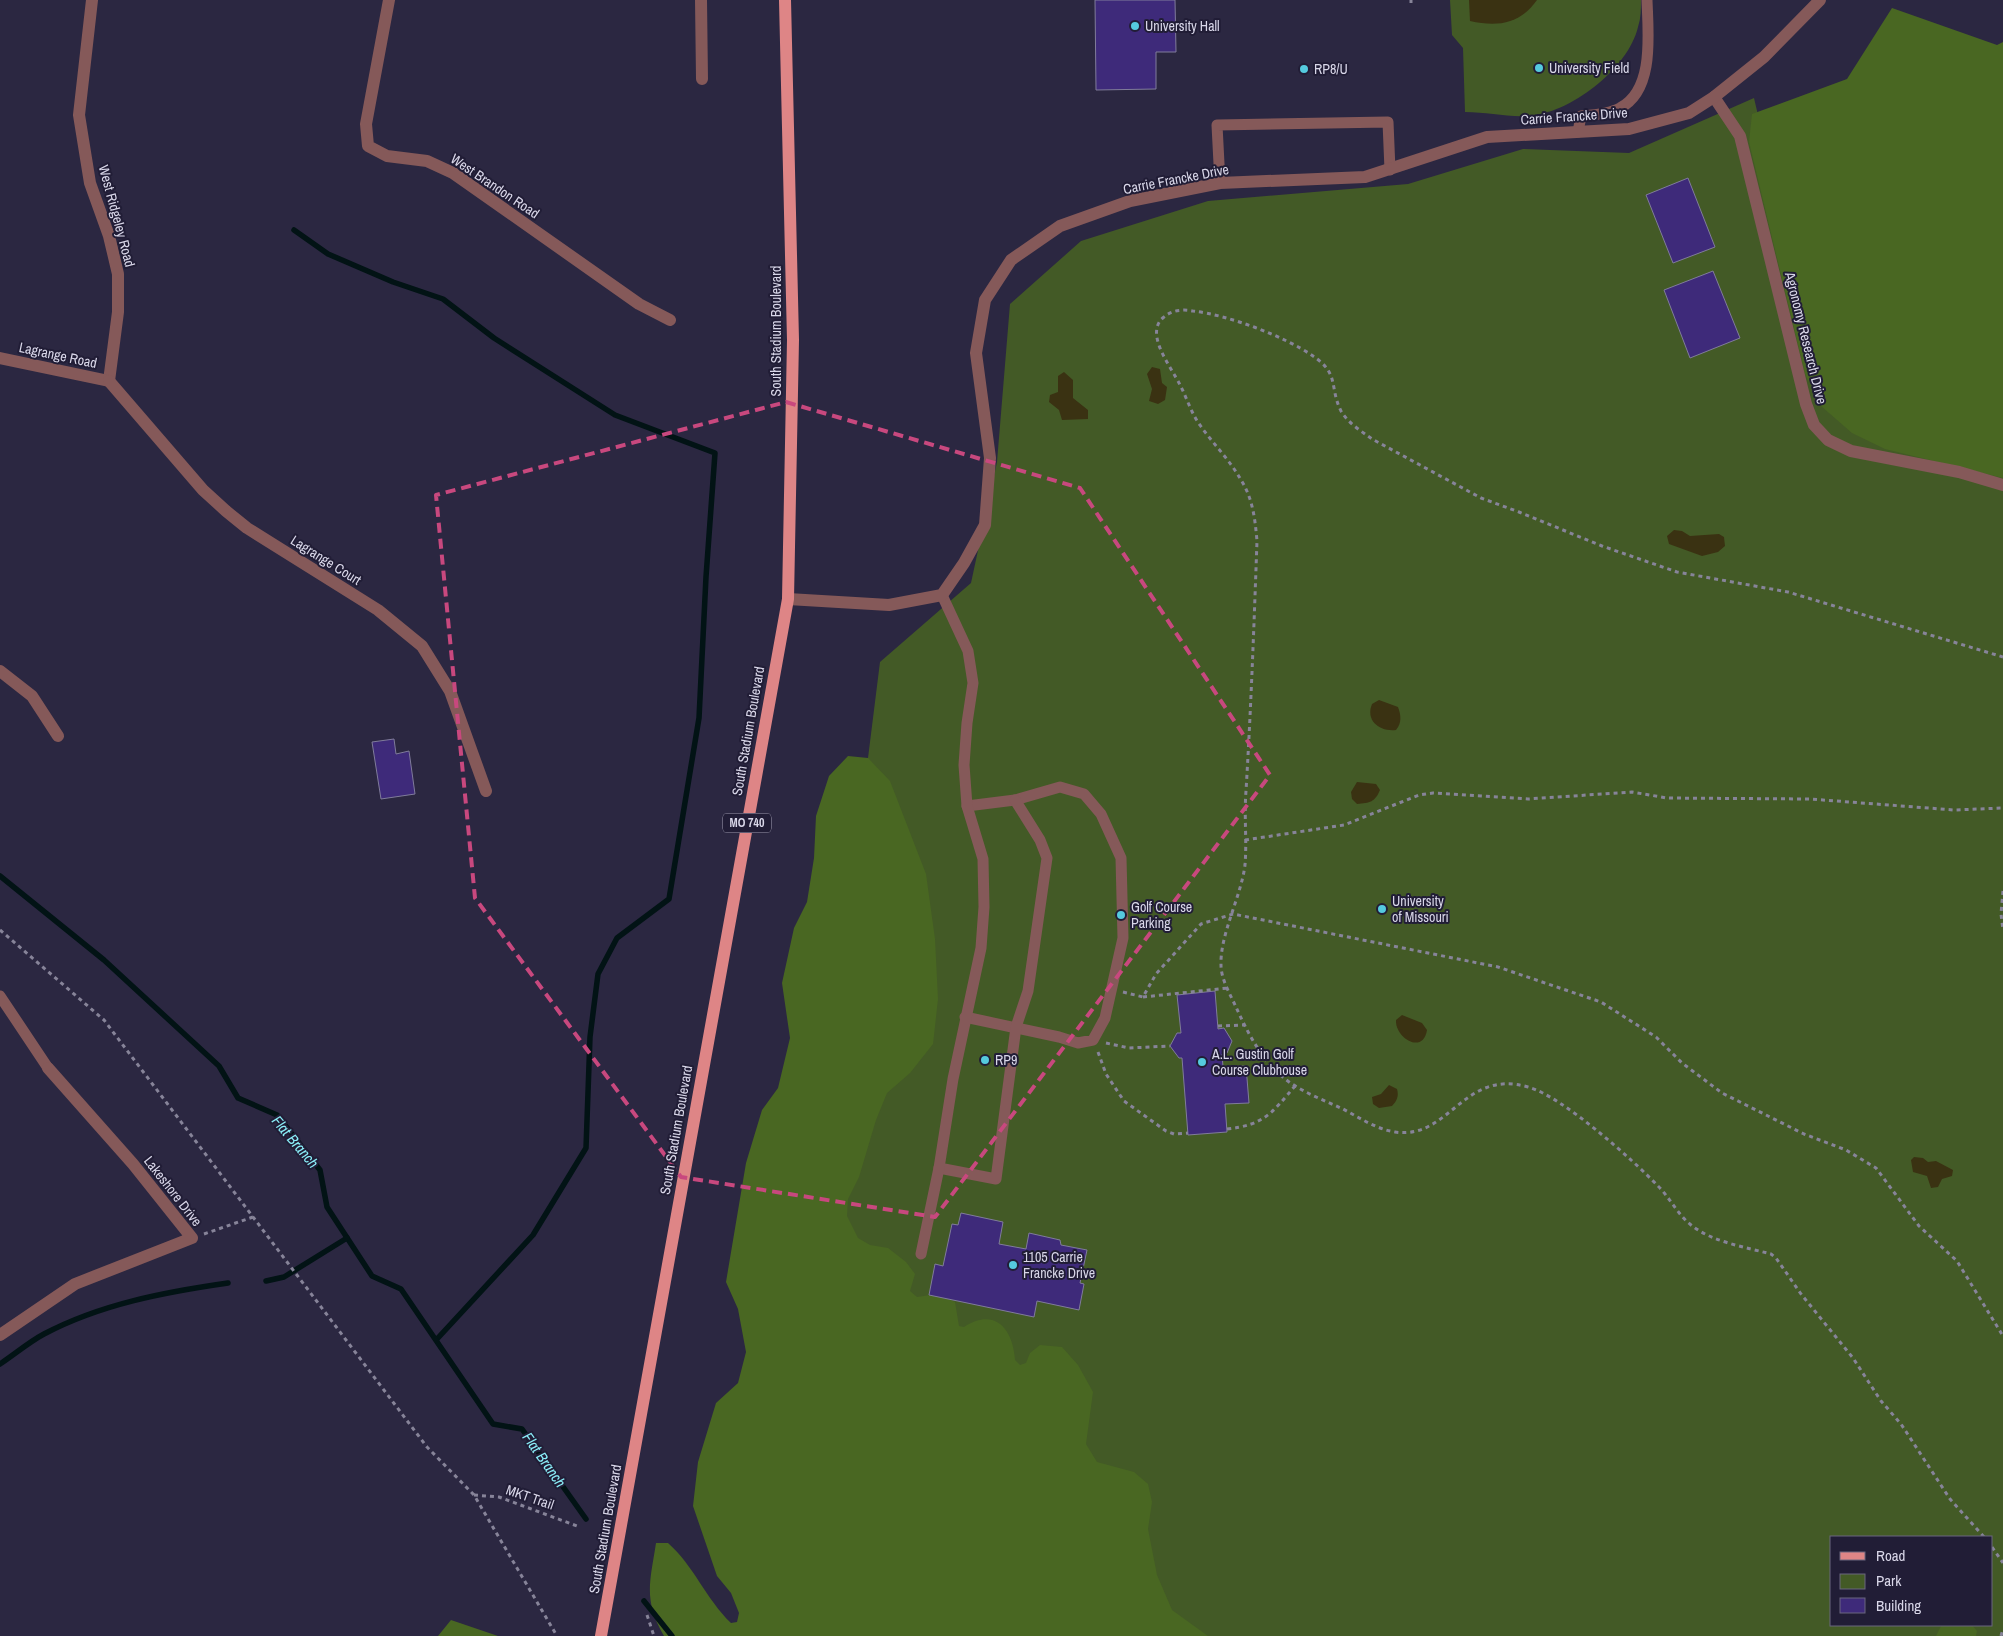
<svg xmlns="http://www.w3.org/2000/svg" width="2003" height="1636" font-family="'Archivo Narrow',sans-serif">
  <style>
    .green { fill: #435a26; fill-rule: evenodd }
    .forest { fill: #496722 }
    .sand { fill: #3a3212 }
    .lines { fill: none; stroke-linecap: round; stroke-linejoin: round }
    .stream { stroke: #021315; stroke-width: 5.5 }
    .building { fill: #3e2a7a; stroke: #807c9b }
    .path { stroke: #878499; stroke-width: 3; stroke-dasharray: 4 4; stroke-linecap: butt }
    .lane { stroke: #855959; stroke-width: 11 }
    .street { stroke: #855959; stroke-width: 12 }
    .primary { stroke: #de8586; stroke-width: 12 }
    .marked { fill: none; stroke: #c8487e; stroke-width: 4; stroke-dasharray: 10 6; stroke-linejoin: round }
    .poi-dot { fill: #55cade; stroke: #211d36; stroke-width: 2 }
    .labels { text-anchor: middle; stroke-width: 4; stroke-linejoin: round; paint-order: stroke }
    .shield { fill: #211d36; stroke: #a29fb3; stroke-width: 1 }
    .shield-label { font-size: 12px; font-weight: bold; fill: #d9d7e9 }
    .poi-label { font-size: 14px; fill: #d9d7e9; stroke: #211d36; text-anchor: start }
    .street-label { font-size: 14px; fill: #d9d7e9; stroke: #211d36 }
    .water-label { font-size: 15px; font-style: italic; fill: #8beff9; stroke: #211d36 }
  </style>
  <rect width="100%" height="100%" fill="#2b2741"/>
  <g class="green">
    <path d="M1450 0H1641C1641 9 1641 18 1638 27 1628 69 1570 114 1527 116 1506 117 1486 112 1465 112L1463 48 1452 35Z"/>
    <path d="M1754 98 1778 201 2003 463V1636H1165L860 1278 822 1182 834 1030 880 662 971 583 997 462 1010 304 1081 241 1208 201 1408 184 1523 149 1629 153ZM1832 1537H1992V1625H1832Z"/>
  </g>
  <g class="forest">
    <path d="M1892 8 1997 45 2003 42V478L1885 449 1852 433 1821 406 1805 374 1749 142 1752 114 1847 79Z"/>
    <path d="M848 756 868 758 890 781 926 874 935 939 938 999 933 1044 910 1073 887 1093 876 1120 859 1177 848 1199 847 1216 858 1238 870 1245 888 1248 906 1262 915 1274 910 1291 917 1297 937 1294 955 1302 959 1326 964 1327C995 1307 1013 1329 1015 1360L1020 1365 1026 1363 1030 1353 1040 1345 1062 1347 1078 1365 1093 1392 1086 1444 1097 1462 1134 1472 1148 1484 1152 1502 1148 1529 1157 1575 1172 1610 1208 1636H664C643 1600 650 1582 656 1543H668C694 1566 706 1599 731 1623L737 1622 739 1613 731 1593 717 1576 693 1506 698 1462 716 1403 738 1383 746 1352 738 1309 726 1282 746 1163 762 1110 778 1088 790 1038 782 983 794 928 807 902 814 858 816 816 829 776Z"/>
    <path d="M451 1620 498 1636H438Z"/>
    <path d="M1944 1625H1972L1977 1631 1976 1636H1936L1941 1626Z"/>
  </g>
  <g class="sand">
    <path d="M1469 0H1537C1520 24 1498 27 1470 21Z"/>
    <path d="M1152 367 1160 369 1162 383 1167 387 1165 400 1158 404 1149 401 1152 389 1147 374Z"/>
    <path d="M1064 372 1073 380V398L1088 410V419L1062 420 1059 410 1049 402 1050 395 1058 392V376Z"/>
    <path d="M1674 530 1682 531 1690 536 1719 534 1724 537 1725 546 1718 552 1702 556 1669 544 1667 536Z"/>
    <path d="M1379 700 1398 707C1401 715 1402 723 1396 730 1380 732 1365 721 1372 704Z"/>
    <path d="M1357 782 1376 784 1380 790C1375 802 1370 803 1357 804L1352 799 1351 792Z"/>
    <path d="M1402 1015 1422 1023 1427 1030C1423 1055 1395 1038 1396 1020Z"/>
    <path d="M1389 1085 1397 1089C1399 1096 1397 1101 1392 1106L1379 1108 1373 1104 1372 1097 1381 1094Z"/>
    <path d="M1914 1157 1923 1158 1928 1162 1936 1161 1953 1170 1952 1176 1942 1179 1938 1187 1931 1188 1927 1176 1913 1172 1911 1160Z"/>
  </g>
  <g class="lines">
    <g class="stream">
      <path d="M294 230 328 254 393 282 443 299 494 338 615 415 715 453 706 577 699 718 669 899 617 938 598 974 590 1037 586 1148 533 1235 437 1339"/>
      <path d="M0 876 104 960 219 1066 238 1098 277 1115 320 1170 327 1207 372 1276 401 1289 493 1424 522 1429 586 1519"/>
      <path d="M266 1281 284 1277 347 1238"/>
      <path d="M0 1364C15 1354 29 1342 44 1334 101 1304 165 1292 228 1283"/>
      <path d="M644 1601 672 1636"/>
    </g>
  </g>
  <g class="building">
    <path d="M1095 0H1175L1176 52H1156V89L1096 90Z"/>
    <path d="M1688 178 1715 247 1673 263 1646 195Z"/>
    <path d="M1713 271 1740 338 1690 358 1664 290Z"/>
    <path d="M394 739 396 754 409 751 415 794 381 799 372 742Z"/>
    <path d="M1215 991 1218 1029 1224 1028 1232 1041 1227 1053 1222 1054 1223 1067 1246 1066 1249 1103 1225 1104 1227 1132 1188 1135 1182 1058H1179L1170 1046 1177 1033H1181L1177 995Z"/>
    <path d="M961 1213 1003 1222 999 1244 1026 1249 1029 1233 1060 1240 1061 1245 1087 1250 1080 1283 1084 1284 1079 1310 1037 1301 1034 1317 929 1295 935 1264 943 1266 952 1224 958 1225Z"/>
  </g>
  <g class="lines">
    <g class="path">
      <path d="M1411 0V3"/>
      <path d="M1245 840 1344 825 1419 795 1433 793 1528 799 1632 792 1667 798 1810 799 1954 810 2003 808"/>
      <path d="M2003 891 2001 914 2003 930"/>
      <path d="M0 930 104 1020 427 1447 474 1495 557 1636"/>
      <path d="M1123 992 1143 997 1156 974 1201 924 1233 914 1498 967 1601 1002 1656 1037 1682 1063 1722 1093 1804 1134 1846 1150 1876 1168 1919 1226 1957 1261 2003 1336"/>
      <path d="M1143 997 1228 988"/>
      <path d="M1218 1026 1244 1025"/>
      <path d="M1106 1043 1129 1048 1170 1046"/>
      <path d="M1098 1052 1106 1074 1124 1101 1166 1131 1174 1134 1188 1133"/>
      <path d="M1227 1129C1264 1125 1272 1113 1295 1086"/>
      <path d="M204 1234 253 1217"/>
      <path d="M474 1495 499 1497 577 1526"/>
      <path d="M1984 1537 1950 1499 1901 1424 1881 1401 1853 1358 1801 1294 1776 1258 1771 1254C1745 1247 1712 1242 1691 1225 1678 1215 1670 1198 1658 1186 1633 1160 1562 1096 1528 1087 1463 1068 1450 1140 1395 1132 1376 1129 1360 1118 1343 1109 1328 1102 1312 1096 1297 1087 1267 1070 1250 1038 1236 1007 1230 994 1221 979 1221 965 1220 934 1241 897 1245 865 1247 841 1244 816 1246 791 1251 708 1254 625 1257 541 1255 519 1253 499 1241 480 1230 460 1213 444 1200 425 1191 413 1187 398 1180 385 1172 368 1143 333 1164 317 1172 310 1183 309 1193 311 1228 315 1284 336 1313 356 1340 374 1329 387 1341 411 1348 423 1361 431 1372 439L1481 498 1519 512 1602 546 1677 572 1788 592 2003 657"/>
      <path d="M1992 1547 2003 1563"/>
      <path d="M647 1615 654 1636"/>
      <path d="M2001 1636 2003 1629"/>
    </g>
    <g class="lane">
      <path d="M1578 132 1581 116C1593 115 1609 114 1620 108 1655 90 1648 33 1647 0"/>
      <path d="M1220 183 1217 125 1388 122 1390 170"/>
      <path d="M0 996 48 1068"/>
      <path d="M965 1017 1059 1037 1078 1043 1093 1040 1105 1018 1123 938 1121 858 1101 814 1084 794 1060 787 1015 800 967 806"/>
      <path d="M939 1168 996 1179 1016 1027 1028 991 1047 858 1040 840 1015 800"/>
      <path d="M921 1254 939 1168 953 1079 981 948 984 907 983 859 967 806 964 765 967 723 973 683 968 651 942 595"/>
    </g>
    <g class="street">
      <path d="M92 0 79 115 90 183 109 236 118 274V312L109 381"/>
      <path d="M389 0 366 124 368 146 387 156 427 161 453 173 639 304 670 320"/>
      <path d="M701 0 702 79"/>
      <path d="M1714 97 1740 136 1806 404 1814 425 1828 440 1851 451 1959 472 2003 485"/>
      <path d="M0 358 109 381"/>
      <path d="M109 381 203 490 226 511 247 528 378 610 422 646 450 691 486 791"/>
      <path d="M788 599 889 605 942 595 964 563 985 525 990 458 976 353 985 300 1011 260 1060 226 1130 201 1220 183 1365 177 1487 137 1629 129 1689 113 1714 97 1764 57 1820 0"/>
      <path d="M0 671 32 696 58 736"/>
      <path d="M0 1335 75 1284 192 1238 133 1164 48 1068"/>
    </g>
    <path class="primary" d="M601 1636 788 599 793 340 785 0"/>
  </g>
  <path class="marked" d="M786 402 1080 488 1270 775 935 1217 681 1177 475 898 436 495Z"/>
  <g class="poi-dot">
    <circle cx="1135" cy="26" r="5"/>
    <circle cx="1539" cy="68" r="5"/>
    <circle cx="1304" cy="69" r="5"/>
    <circle cx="1382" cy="909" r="5"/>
    <circle cx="1121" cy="915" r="5"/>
    <circle cx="985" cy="1060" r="5"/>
    <circle cx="1202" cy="1062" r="5"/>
    <circle cx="1013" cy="1265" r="5"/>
  </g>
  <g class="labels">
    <rect class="shield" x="723" y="813.5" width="48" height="19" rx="4"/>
    <g class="shield-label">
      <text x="747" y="827">MO 740</text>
    </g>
    <g class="poi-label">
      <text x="1145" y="31">University Hall</text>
      <text x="1549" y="73">University Field</text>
      <text x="1314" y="74">RP8/U</text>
      <text x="1392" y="906">University<tspan x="1392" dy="16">of Missouri</tspan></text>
      <text x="1131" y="912">Golf Course<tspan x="1131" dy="16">Parking</tspan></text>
      <text x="1212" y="1059">A.L. Gustin Golf<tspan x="1212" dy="16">Course Clubhouse</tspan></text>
      <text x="995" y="1065">RP9</text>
      <text x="1023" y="1262">1105 Carrie<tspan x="1023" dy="16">Francke Drive</tspan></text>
    </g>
    <g class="street-label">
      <text transform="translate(1574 116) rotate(-4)" y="5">Carrie Francke Drive</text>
      <text transform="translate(1176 179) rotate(-11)" y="5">Carrie Francke Drive</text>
      <text transform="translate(495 186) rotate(34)" y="5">West Brandon Road</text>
      <text transform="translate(117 216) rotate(75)" y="5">West Ridgeley Road</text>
      <text transform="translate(776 331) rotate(-90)" y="5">South Stadium Boulevard</text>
      <text transform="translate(1806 338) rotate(76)" y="5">Agronomy Research Drive</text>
      <text transform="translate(58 355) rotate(12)" y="5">Lagrange Road</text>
      <text transform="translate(326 560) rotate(32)" y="5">Lagrange Court</text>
      <text transform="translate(748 731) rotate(-80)" y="5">South Stadium Boulevard</text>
      <text transform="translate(676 1130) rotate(-80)" y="5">South Stadium Boulevard</text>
      <text transform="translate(173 1191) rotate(52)" y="5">Lakeshore Drive</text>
      <text transform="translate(530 1497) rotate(19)" y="5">MKT Trail</text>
      <text transform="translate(605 1529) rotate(-80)" y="5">South Stadium Boulevard</text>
    </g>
    <g class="water-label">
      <text transform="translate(295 1142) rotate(50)" y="5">Flat Branch</text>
      <text transform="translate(544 1460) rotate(55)" y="5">Flat Branch</text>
    </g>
  </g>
  <rect x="1830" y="1536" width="162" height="90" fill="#211d36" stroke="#6b677e"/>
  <rect x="1840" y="1552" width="25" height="8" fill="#de8586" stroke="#6b677e"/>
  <text x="1876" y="1561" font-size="15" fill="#d9d7e9">Road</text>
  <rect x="1840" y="1574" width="25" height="15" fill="#435a26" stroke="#6b677e"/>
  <text x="1876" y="1586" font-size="15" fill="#d9d7e9">Park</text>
  <rect x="1840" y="1598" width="25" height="15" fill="#3e2a7a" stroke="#6b677e"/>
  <text x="1876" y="1611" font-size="15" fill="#d9d7e9">Building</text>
</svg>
